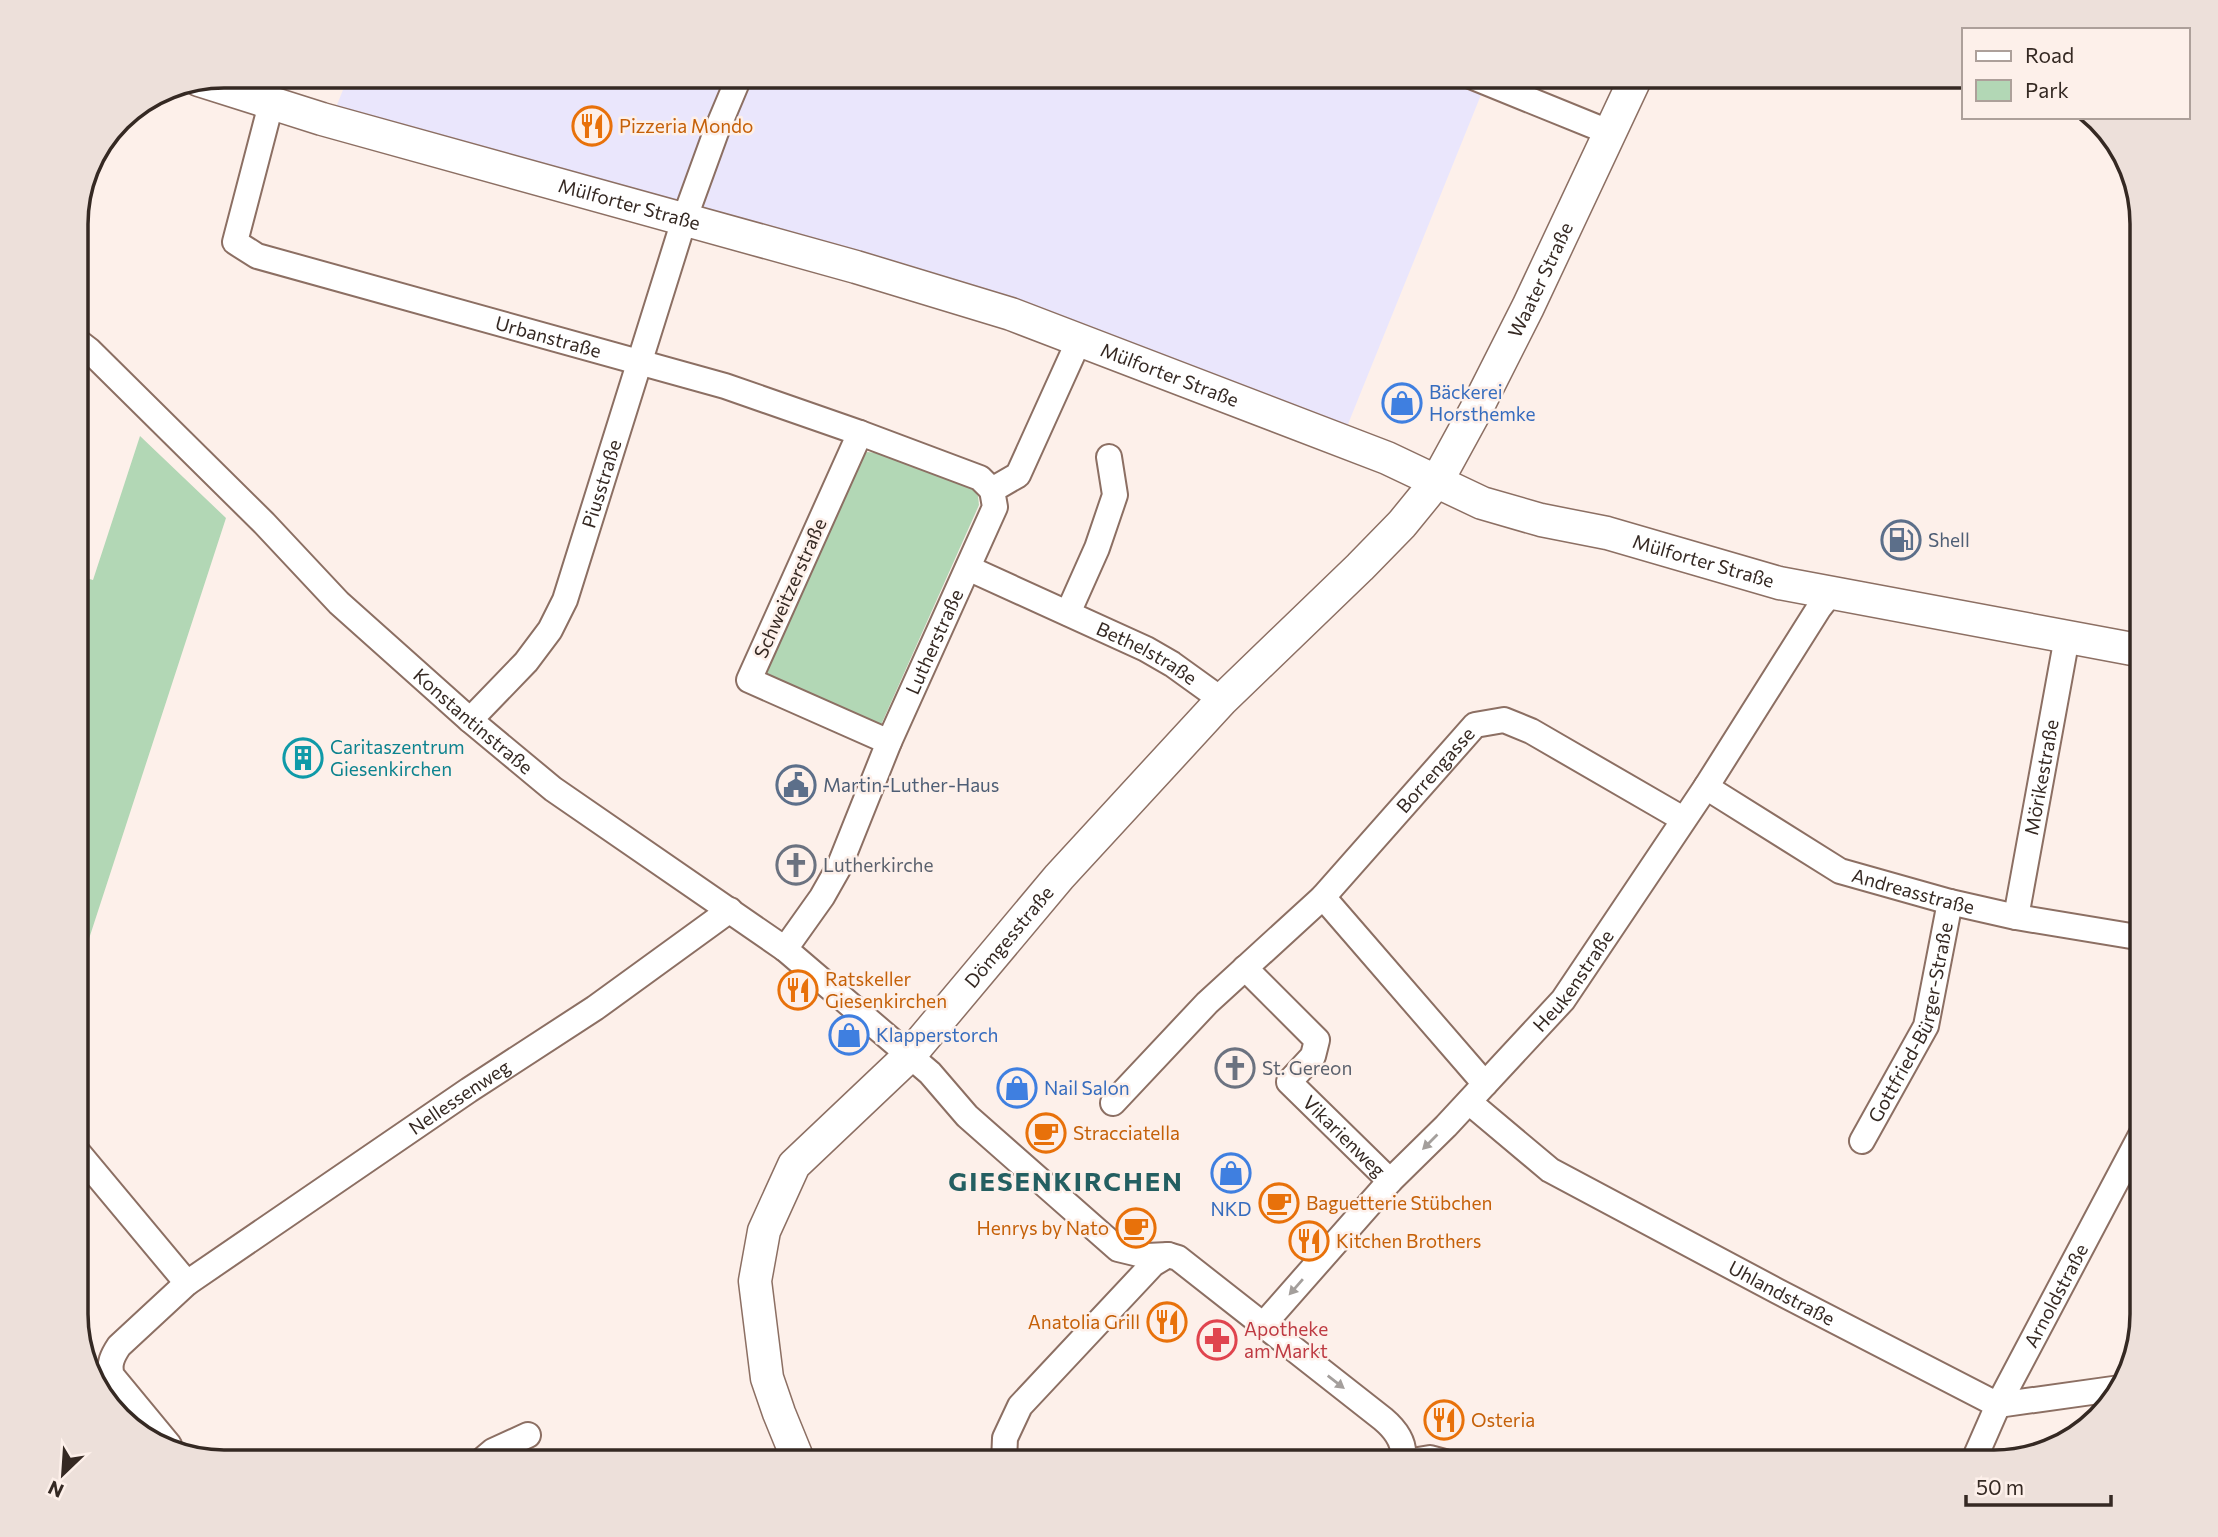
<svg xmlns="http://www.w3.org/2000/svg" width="2218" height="1537" font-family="Commissioner,sans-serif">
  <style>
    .industrial { fill: #eae6fc }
    .green { fill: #b2d7b5 }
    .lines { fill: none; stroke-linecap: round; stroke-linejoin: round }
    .minor-casing { stroke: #8c6f63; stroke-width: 28 }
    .major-casing { stroke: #8c6f63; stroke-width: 35 }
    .minor { stroke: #fff; stroke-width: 24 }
    .major { stroke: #fff; stroke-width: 32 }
    .oneway { fill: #a49f9c }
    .labels { text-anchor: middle; stroke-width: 5; stroke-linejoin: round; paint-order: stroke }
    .food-label { font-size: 19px; fill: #c56008; stroke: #fdf0ea; text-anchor: start }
    .street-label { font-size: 19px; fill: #352923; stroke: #fdf0ea }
    .shop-label { font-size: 19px; fill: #366cbe; stroke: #fdf0ea; text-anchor: start }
    .service-label { font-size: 19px; fill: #4e5e75; stroke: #fdf0ea; text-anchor: start }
    .culture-label { font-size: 19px; fill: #0d838f; stroke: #fdf0ea; text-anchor: start }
    .worship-label { font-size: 19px; fill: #5b616d; stroke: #fdf0ea; text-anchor: start }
    .health-label { font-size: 19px; fill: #be3a42; stroke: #fdf0ea; text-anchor: start }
    .district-label { font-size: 26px; font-weight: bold; letter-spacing: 2px; fill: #245f61; stroke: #fdf0ea }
    .rim { fill: none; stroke: #352923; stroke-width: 3.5 }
  </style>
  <rect width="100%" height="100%" fill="#fdf0ea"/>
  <path class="industrial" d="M349 75H1489L1342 439 1079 340 330 122Z"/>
  <g class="green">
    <path d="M140 436 226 518 85 951 76 948V575L93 580Z"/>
    <path d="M867 452 878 453 973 489 978 496 979 505 881 725 873 728 773 683 764 669 863 454Z"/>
  </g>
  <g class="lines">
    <g class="minor-casing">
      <g id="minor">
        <path d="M1468 75 1611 133"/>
        <path id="s1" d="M271 104 235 242 257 256 725 386 860 433 980 478 992 490"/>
        <path id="s2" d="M76 340 89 350 264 523 339 603 470 720 553 789 785 949 930 1073 967 1116 1118 1249 1147 1256 1168 1255 1178 1258 1383 1419C1396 1430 1407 1444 1402 1462"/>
        <path d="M860 433 749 680 889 742"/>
        <path id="s3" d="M968 568 1146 649 1172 664 1222 700"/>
        <path d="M1068 613 1097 548 1115 495 1109 457"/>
        <path id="s4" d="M470 720 526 662 550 630 565 600 684 220 716 132 740 75"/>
        <path id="s5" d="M1706 787 1840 871 1950 902 2016 917 2143 938"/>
        <path d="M1323 897 1485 1084"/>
        <path id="s6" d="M2016 917 2067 637"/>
        <path id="s7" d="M785 949 822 897 839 867 889 742 995 507 992 490 1018 475 1080 338"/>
        <path id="s8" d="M1245 968 1317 1040 1313 1056 1289 1082 1390 1181"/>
        <path id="s9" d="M1469 1102 1550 1170 1777 1291 1998 1405 2120 1388"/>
        <path id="s10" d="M1113 1103 1207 1003 1323 897 1475 725 1504 720 1531 731 1683 819"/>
        <path id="s11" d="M1862 1141 1926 1026 1950 902"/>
        <path d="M76 1150 187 1283"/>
        <path id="s12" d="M1263 1325 1390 1181 1446 1126 1563 1000 1706 787 1819 608 1830 594"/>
        <path id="s13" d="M169 1445 112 1376C108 1364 113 1355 119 1346L187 1283 469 1090 595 1008 730 910"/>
        <path d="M480 1462 493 1451 528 1435"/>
        <path d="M1004 1462 1005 1438 1020 1406 1153 1264 1168 1255"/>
        <path d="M1406 1462 1430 1458 1445 1462"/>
        <path id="s14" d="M1973 1462 1998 1405 2143 1131"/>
      </g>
    </g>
    <g class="major-casing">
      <g id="major">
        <path id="s15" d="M199 80 322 119 856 267 1011 314 1387 458 1482 503 1541 520 1607 533 1779 583 2143 651"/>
        <path id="s16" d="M799 1462 779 1413 767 1378 755 1281 764 1231 794 1165 909 1056 1059 877 1222 700 1360 567 1402 524 1437 481 1478 406 1528 307 1637 75"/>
      </g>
    </g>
    <use href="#minor" class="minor"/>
    <use href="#major" class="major"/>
  </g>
  <defs><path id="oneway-solid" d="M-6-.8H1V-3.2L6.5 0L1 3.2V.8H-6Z" transform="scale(1.75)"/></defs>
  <g class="oneway">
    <use href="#oneway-solid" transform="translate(1430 1142) rotate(135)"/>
    <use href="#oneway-solid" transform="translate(1296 1287) rotate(131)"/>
    <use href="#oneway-solid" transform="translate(1336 1382) rotate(38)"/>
  </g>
  <defs>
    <g id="restaurant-ring" transform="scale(2.0125)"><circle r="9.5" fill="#fdf0ea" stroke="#e8710a" stroke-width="1.5"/><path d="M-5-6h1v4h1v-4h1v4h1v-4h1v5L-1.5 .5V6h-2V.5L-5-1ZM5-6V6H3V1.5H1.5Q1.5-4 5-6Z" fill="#e8710a"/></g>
    <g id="shop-ring" transform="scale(2.0125)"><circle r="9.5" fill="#fdf0ea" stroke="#3f7fe0" stroke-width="1.5"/><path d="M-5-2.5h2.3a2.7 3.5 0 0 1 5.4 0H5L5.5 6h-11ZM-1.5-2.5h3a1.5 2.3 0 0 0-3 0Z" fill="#3f7fe0"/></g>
    <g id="fuel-ring" transform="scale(2.0125)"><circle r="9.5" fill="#fdf0ea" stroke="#5c6f8a" stroke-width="1.5"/><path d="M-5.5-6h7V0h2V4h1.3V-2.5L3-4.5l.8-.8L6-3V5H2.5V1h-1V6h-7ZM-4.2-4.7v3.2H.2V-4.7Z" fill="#5c6f8a"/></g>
    <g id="building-ring" transform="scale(2.0125)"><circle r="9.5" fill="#fdf0ea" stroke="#0f9aa8" stroke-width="1.5"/><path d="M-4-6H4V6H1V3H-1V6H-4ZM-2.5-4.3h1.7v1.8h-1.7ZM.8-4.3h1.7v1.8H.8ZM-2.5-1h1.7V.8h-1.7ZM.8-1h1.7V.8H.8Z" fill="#0f9aa8"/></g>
    <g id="civic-ring" transform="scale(2.0125)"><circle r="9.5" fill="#fdf0ea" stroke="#5c6f8a" stroke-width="1.5"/><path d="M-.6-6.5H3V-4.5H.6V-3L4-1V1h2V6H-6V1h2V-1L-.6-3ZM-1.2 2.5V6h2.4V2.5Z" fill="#5c6f8a"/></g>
    <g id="church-ring" transform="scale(2.0125)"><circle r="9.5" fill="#fdf0ea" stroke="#6b7280" stroke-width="1.5"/><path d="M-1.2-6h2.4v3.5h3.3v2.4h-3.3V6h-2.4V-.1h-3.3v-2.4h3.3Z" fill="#6b7280"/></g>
    <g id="cafe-ring" transform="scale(2.0125)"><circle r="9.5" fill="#fdf0ea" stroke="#e8710a" stroke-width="1.5"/><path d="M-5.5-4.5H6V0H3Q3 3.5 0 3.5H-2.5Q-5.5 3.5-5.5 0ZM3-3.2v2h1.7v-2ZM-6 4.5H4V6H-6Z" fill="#e8710a"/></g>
    <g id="pharmacy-ring" transform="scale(2.0125)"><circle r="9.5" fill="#fdf0ea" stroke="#e0444e" stroke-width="1.5"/><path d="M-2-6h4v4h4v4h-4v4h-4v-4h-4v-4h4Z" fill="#e0444e"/></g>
  </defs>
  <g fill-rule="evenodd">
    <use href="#restaurant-ring" x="592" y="126"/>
    <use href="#shop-ring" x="1402" y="403"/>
    <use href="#fuel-ring" x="1901" y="540"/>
    <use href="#building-ring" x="303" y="758"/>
    <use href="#civic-ring" x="796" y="785"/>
    <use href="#church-ring" x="796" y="865"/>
    <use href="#restaurant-ring" x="798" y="990"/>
    <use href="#shop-ring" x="849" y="1035"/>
    <use href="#church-ring" x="1235" y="1068"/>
    <use href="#shop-ring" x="1017" y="1088"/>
    <use href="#cafe-ring" x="1046" y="1133"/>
    <use href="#shop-ring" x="1231" y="1173"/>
    <use href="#cafe-ring" x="1279" y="1203"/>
    <use href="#cafe-ring" x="1136" y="1228"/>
    <use href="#restaurant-ring" x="1309" y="1241"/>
    <use href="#restaurant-ring" x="1167" y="1322"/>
    <use href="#pharmacy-ring" x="1217" y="1340"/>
    <use href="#restaurant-ring" x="1444" y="1420"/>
  </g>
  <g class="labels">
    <g class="food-label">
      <text x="619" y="133">Pizzeria Mondo</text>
      <text x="825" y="986">Ratskeller<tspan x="825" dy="22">Giesenkirchen</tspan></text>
      <text x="1073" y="1140">Stracciatella</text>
      <text x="1306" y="1210">Baguetterie Stübchen</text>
      <text x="1109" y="1235" text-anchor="end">Henrys by Nato</text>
      <text x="1336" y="1248">Kitchen Brothers</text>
      <text x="1140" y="1329" text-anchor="end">Anatolia Grill</text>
      <text x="1471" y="1427">Osteria</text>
    </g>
    <g class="street-label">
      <text dy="7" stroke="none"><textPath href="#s15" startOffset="448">Mülforter Straße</textPath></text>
      <text dy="7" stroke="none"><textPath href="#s16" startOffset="1477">Waater Straße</textPath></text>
      <text dy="7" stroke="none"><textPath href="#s1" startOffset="471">Urbanstraße</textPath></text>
      <text dy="7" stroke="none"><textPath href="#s15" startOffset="1015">Mülforter Straße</textPath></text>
      <text dy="7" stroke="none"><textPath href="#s4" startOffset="276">Piusstraße</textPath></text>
      <text dy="7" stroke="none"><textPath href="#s15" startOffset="1582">Mülforter Straße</textPath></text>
      <text transform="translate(790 588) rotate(-66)" y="7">Schweitzerstraße</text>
      <text dy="7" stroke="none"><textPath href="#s7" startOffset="343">Lutherstraße</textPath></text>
      <text dy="7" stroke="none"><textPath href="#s3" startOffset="198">Bethelstraße</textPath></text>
      <text dy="7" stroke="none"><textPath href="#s2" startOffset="551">Konstantinstraße</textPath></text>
      <text dy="7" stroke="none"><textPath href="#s10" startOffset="464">Borrengasse</textPath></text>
      <text dy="7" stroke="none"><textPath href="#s6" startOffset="142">Mörikestraße</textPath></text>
      <text dy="7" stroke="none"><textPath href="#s5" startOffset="234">Andreasstraße</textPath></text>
      <text dy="7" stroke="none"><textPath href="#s16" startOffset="625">Dömgesstraße</textPath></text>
      <text dy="7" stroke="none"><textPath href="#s12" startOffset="464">Heukenstraße</textPath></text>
      <text dy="7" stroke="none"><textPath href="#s11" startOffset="130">Gottfried-Bürger-Straße</textPath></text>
      <text dy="7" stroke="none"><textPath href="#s13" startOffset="544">Nellessenweg</textPath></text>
      <text dy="7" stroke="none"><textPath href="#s8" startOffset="231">Vikarienweg</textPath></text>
      <text dy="7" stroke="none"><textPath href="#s9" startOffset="368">Uhlandstraße</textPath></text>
      <text dy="7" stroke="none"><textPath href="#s14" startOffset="186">Arnoldstraße</textPath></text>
    </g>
    <g class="shop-label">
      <text x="1429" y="399">Bäckerei<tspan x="1429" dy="22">Horsthemke</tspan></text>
      <text x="876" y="1042">Klapperstorch</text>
      <text x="1044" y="1095">Nail Salon</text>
      <text x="1231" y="1216" text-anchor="middle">NKD</text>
    </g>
    <g class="service-label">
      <text x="1928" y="547">Shell</text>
      <text x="823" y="792">Martin-Luther-Haus</text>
    </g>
    <g class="culture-label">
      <text x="330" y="754">Caritaszentrum<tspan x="330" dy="22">Giesenkirchen</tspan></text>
    </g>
    <g class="worship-label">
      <text x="823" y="872">Lutherkirche</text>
      <text x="1262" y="1075">St. Gereon</text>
    </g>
    <g class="health-label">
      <text x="1244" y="1336">Apotheke<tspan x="1244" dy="22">am Markt</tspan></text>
    </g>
    <g class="district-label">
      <text x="1066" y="1191">GIESENKIRCHEN</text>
    </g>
  </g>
  <path d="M0 0H2218V1537H0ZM224 88H1994A136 136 0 0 1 2130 224V1314A136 136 0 0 1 1994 1450H224A136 136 0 0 1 88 1314V224A136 136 0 0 1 224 88Z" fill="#ede0da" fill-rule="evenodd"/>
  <path class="rim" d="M224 88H1994A136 136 0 0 1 2130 224V1314A136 136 0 0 1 1994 1450H224A136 136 0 0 1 88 1314V224A136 136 0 0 1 224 88Z"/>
  <rect x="1962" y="28" width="228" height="91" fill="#fdf0ea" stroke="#ada09a" stroke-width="2"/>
  <rect x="1976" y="51" width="35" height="10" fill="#ffffff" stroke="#ada09a" stroke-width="2"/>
  <text x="2025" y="63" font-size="21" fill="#352923">Road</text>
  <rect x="1976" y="80" width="35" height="21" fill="#b2d7b5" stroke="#ada09a" stroke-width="2"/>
  <text x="2025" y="98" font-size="21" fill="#352923">Park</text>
  <g transform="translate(63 1474) rotate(205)" stroke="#fdf0ea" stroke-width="5" paint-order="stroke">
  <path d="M0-5L12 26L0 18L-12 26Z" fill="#352923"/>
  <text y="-10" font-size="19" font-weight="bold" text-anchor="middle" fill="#352923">N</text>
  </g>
  <path d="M1966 1495v10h145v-10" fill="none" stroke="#352923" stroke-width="3.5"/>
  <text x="1976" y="1495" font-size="21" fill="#352923" stroke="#fdf0ea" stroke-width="5" paint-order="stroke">50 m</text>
</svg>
